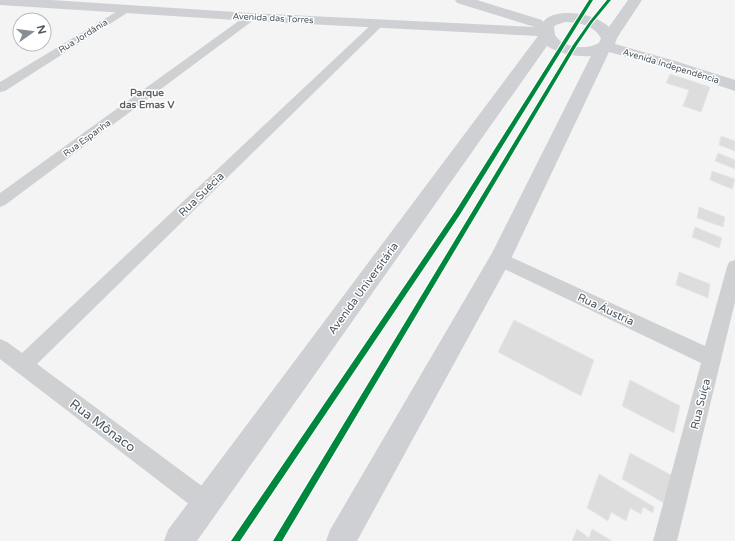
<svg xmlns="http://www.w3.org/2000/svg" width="735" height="541" font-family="'Varela Round',sans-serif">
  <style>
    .building { fill: #ddddde; stroke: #e5e6e7 }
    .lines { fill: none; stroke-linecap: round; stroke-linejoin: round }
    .street { fill: #ced0d2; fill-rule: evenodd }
    .secondary { fill: #ced0d4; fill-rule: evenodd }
    .cycleway-casing { stroke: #fff; stroke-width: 2 }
    .cycleway { fill: #00873e; fill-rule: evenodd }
    .labels { text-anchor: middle; stroke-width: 3; stroke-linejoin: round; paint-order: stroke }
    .far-street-label { font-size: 9px; fill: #4a5661; stroke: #fff }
    .far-neighbourhood-label { font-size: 10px; font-weight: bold; fill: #5f6368; stroke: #fff }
    .street-label { font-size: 11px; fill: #4a5661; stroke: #fff }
    .near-street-label { font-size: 13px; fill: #4a5661; stroke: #fff }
  </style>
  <rect width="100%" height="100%" fill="#f4f4f4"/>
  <g class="building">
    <path d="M670 74 710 87 701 112 683 106 689 90 666 83Z"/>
    <path d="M721 136 735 141V151L719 145Z"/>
    <path d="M718 153 735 160V169L715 161Z"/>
    <path d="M712 171 735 179 732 189 710 180Z"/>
    <path d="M699 207 725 217 723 227 697 218Z"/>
    <path d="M695 227 722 238 719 248 692 237Z"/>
    <path d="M679 272 710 284 708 298 676 285Z"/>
    <path d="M514 320 594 360 581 396 498 352Z"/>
    <path d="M630 380 680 406 674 433 622 406Z"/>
    <path d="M630 453 673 476 666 504 622 479Z"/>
    <path d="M599 474 654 507 653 513 643 507 641 514 630 508 626 521 611 512 608 521 587 508Z"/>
    <path d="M577 529 589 538 592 529 612 541H572Z"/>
  </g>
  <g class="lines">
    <g class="street">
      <path d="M126 6 130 7 132 9 130 11 5 91 0 92V82Z"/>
      <path d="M251 14 257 17 255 19 5 205 0 207V193L247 15Z"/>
      <path d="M379 20 383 21 385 23 383 25 37 364 214 495 217 503 214 511 206 514 198 511 0 359V339L7 342 22 353 375 21Z"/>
      <path d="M500 252 705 346 727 267 729 262 735 260V302L677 541H653L701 363 494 264 492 259 494 254Z"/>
    </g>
    <path class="secondary" d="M0 0H51L251 13 535 27 457 3 455 0H477L542 20 543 22C556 6 596 14 609 27L628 0H642L617 38 615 44 672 60 735 80V91L660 66 609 52 508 265 357 541H326L330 530 492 253 591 56C575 57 560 54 547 46L197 541H164L168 530 538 36 251 21 0 5ZM565 22C580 22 593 25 601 38L599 43C586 50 564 49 555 35L554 27 556 25Z"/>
    <g class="cycleway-casing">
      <g id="cycleway">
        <path d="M589 0H593L459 216 240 541H231L455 212Z"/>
        <path d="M607 0H611L592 23 577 45 282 541H273L573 45 590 21Z"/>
      </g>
    </g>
    <use href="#cycleway" class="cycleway"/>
  </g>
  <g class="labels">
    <g class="far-street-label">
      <text transform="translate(273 18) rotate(3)" y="3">Avenida das Torres</text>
      <text transform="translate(83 36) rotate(-32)" y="3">Rua Jordânia</text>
      <text transform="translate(671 66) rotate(17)" y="3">Avenida Independência</text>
      <text transform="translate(87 138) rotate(-36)" y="3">Rua Espanha</text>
    </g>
    <g class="far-neighbourhood-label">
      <text x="147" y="96">Parque<tspan x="147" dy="12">das Emas V</tspan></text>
    </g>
    <g class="street-label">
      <text transform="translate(201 194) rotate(-44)" y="4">Rua Suécia</text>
      <text transform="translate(363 288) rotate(-54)" y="4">Avenida Universitária</text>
      <text transform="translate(606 309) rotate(25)" y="4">Rua Áustria</text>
      <text transform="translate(700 404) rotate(-76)" y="4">Rua Suíça</text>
    </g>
    <g class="near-street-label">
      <text transform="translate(103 425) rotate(37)" y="5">Rua Mônaco</text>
    </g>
  </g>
  <g transform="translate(32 32) rotate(76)"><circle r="19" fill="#ffffff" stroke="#b7bbc0"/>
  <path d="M0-3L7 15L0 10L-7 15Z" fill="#868d94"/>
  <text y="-6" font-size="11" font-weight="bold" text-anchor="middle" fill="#4a5661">N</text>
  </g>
</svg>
